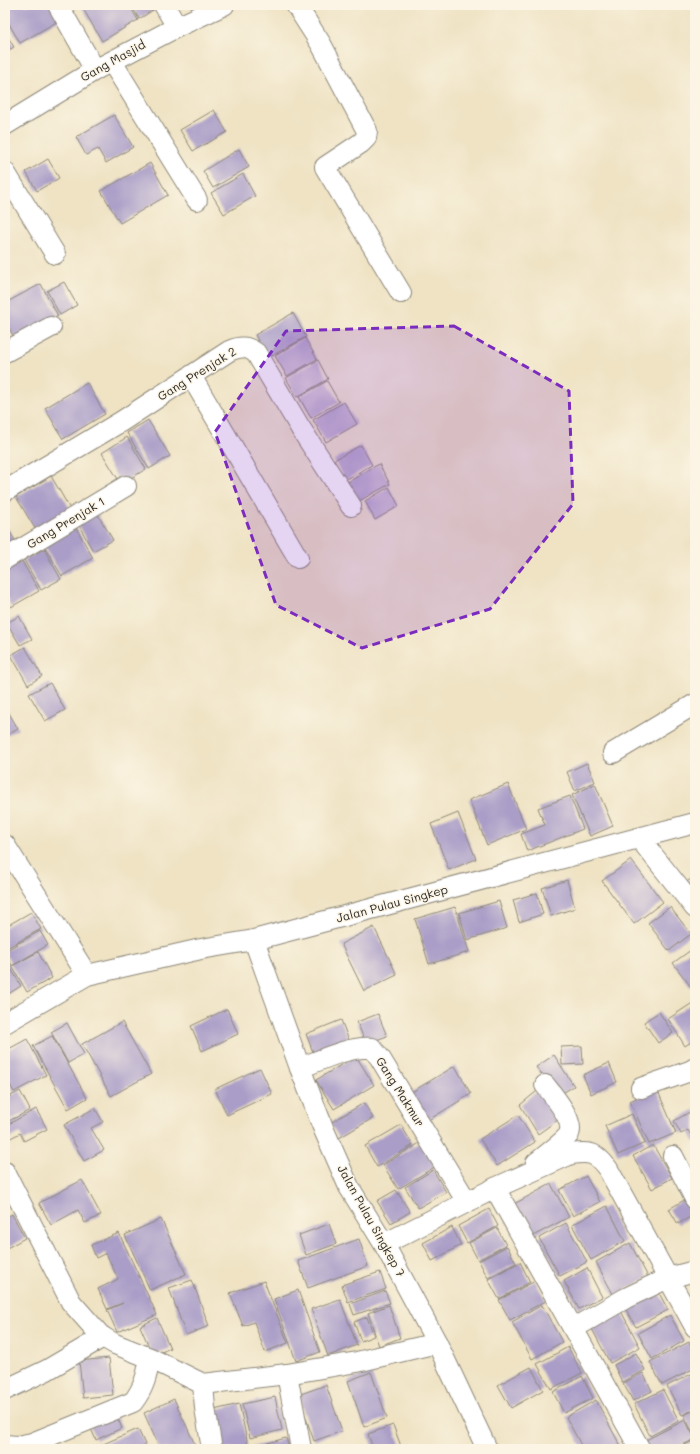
<svg xmlns="http://www.w3.org/2000/svg" width="700" height="1454" font-family="Mali,sans-serif">
  <style>
    .building { fill: #aa9ec8 }
    .lines { fill: none; stroke-linecap: round; stroke-linejoin: round }
    .minor-casing { stroke: #8d8778; stroke-width: 22 }
    .minor { stroke: #fff; stroke-width: 20 }
    .marked { fill: #7b2cbf; fill-opacity: 0.2; stroke: #7b2cbf; stroke-width: 3; stroke-dasharray: 8 5; stroke-linejoin: round }
    .labels { text-anchor: middle; stroke-width: 3; stroke-linejoin: round; paint-order: stroke }
    .street-label { font-size: 12px; fill: #2b2b2b; stroke: #fcf5e5 }
  </style>
  <rect width="100%" height="100%" fill="#fcf5e5"/>
  <filter id="ink" filterUnits="userSpaceOnUse"><feTurbulence type="fractalNoise" baseFrequency=".025" numOctaves="2"/><feDisplacementMap in="SourceGraphic" scale="8" xChannelSelector="R" yChannelSelector="G"/><feConvolveMatrix kernelMatrix="1 2 1 2 8 2 1 2 1" color-interpolation-filters="sRGB"/></filter>
  <filter id="wash" filterUnits="userSpaceOnUse"><feTurbulence type="fractalNoise" baseFrequency=".012" numOctaves="4" result="noise"/><feDisplacementMap in="SourceGraphic" scale="16" xChannelSelector="R" yChannelSelector="G"/><feGaussianBlur stdDeviation="0.9" result="paint"/><feColorMatrix in="noise" values="0 0 0 0 0 0 0 0 0 0 0 0 0 0 0 0 0 1.4 0 .05"/><feComposite in="paint" operator="in"/></filter>
  <g filter="url(#wash)">
    <rect width="100%" height="100%" fill="#efe3c4"/>
    <g id="blocks">
      <g class="building">
        <path d="M9 5H52L60 20 20 43 5 17V7Z"/>
        <path d="M87 5H129L138 20 102 41 82 7Z"/>
        <path d="M131 5H157L158 7 139 19Z"/>
        <path d="M5 32 14 47 5 52Z"/>
        <path d="M214 110 227 132 193 151 180 130Z"/>
        <path d="M114 115 133 147 106 163 98 149 86 155 76 137Z"/>
        <path d="M239 149 249 167 213 188 203 171Z"/>
        <path d="M48 159 59 178 37 191 26 172Z"/>
        <path d="M150 163 168 195 120 223 101 191Z"/>
        <path d="M243 174 255 196 224 214 211 193Z"/>
        <path d="M64 282 77 305 60 315 47 291Z"/>
        <path d="M41 284 58 316 15 339 5 321V303Z"/>
        <path d="M293 313 306 337 268 358 255 335Z"/>
        <path d="M305 338 317 359 287 376 275 356Z"/>
        <path d="M318 360 328 379 297 397 286 378Z"/>
        <path d="M327 381 339 402 311 418 299 397Z"/>
        <path d="M87 383 105 414 63 439 45 408Z"/>
        <path d="M344 402 357 424 326 442 313 420Z"/>
        <path d="M148 420 170 456 149 469 127 433Z"/>
        <path d="M127 437 146 469 121 484 102 453Z"/>
        <path d="M361 445 372 465 345 480 334 460Z"/>
        <path d="M379 464 390 484 359 501 348 482Z"/>
        <path d="M51 476 73 514 39 535 16 497Z"/>
        <path d="M389 487 399 506 375 520 365 501Z"/>
        <path d="M95 510 113 540 93 551 76 520Z"/>
        <path d="M5 524 18 545 5 553Z"/>
        <path d="M74 524 93 558 62 576 42 542Z"/>
        <path d="M44 549 61 579 41 590 24 560Z"/>
        <path d="M22 561 39 591 11 607 5 595V571Z"/>
        <path d="M19 616 32 639 20 645 7 623Z"/>
        <path d="M25 647 42 676 28 685 11 655Z"/>
        <path d="M50 683 65 710 45 721 29 694Z"/>
        <path d="M5 706 18 729 5 736Z"/>
        <path d="M587 763 595 782 575 791 567 772Z"/>
        <path d="M508 784 526 829 487 845 469 800Z"/>
        <path d="M595 784 613 826 590 836 572 795Z"/>
        <path d="M570 796 583 829 527 851 521 834 545 825 538 808Z"/>
        <path d="M458 813 476 859 449 870 431 824Z"/>
        <path d="M631 860 663 902 634 924 602 881Z"/>
        <path d="M695 876V904L681 886Z"/>
        <path d="M567 880 575 908 551 916 542 888Z"/>
        <path d="M537 893 543 914 519 922 513 900Z"/>
        <path d="M499 901 507 928 467 940 459 913Z"/>
        <path d="M455 907 469 952 429 964 415 919Z"/>
        <path d="M670 907 691 934 669 951 648 923Z"/>
        <path d="M31 912 41 929 5 949V927Z"/>
        <path d="M374 927 397 975 364 991 341 944Z"/>
        <path d="M40 931 48 945 12 966 5 951Z"/>
        <path d="M695 947V984L691 987 673 963Z"/>
        <path d="M38 952 52 978 27 992 12 966Z"/>
        <path d="M5 958 21 986 5 996Z"/>
        <path d="M694 1002 695 1004V1039L685 1046 668 1019Z"/>
        <path d="M227 1009 238 1034 202 1051 191 1026Z"/>
        <path d="M659 1012 673 1033 658 1043 644 1022Z"/>
        <path d="M378 1014 387 1036 366 1044 357 1022Z"/>
        <path d="M341 1020 350 1043 315 1057 306 1034Z"/>
        <path d="M122 1022 151 1074 111 1096 82 1044Z"/>
        <path d="M67 1023 84 1054 68 1063 51 1032Z"/>
        <path d="M52 1036 87 1098 68 1109 33 1046Z"/>
        <path d="M27 1039 46 1075 14 1092 5 1076V1051Z"/>
        <path d="M582 1046 583 1064 562 1065 561 1047Z"/>
        <path d="M554 1055 574 1086 558 1096 536 1067Z"/>
        <path d="M356 1056 374 1085 334 1109 316 1080Z"/>
        <path d="M609 1063 617 1082 591 1094 583 1075Z"/>
        <path d="M455 1066 471 1094 427 1121 410 1093Z"/>
        <path d="M260 1068 272 1094 227 1115 215 1089Z"/>
        <path d="M542 1087 559 1119 538 1134 520 1105Z"/>
        <path d="M657 1089 676 1133 649 1144 630 1101Z"/>
        <path d="M20 1091 30 1110 5 1123V1099Z"/>
        <path d="M364 1103 373 1118 339 1138 330 1123Z"/>
        <path d="M95 1108 103 1122 91 1128 104 1150 84 1161 64 1125Z"/>
        <path d="M36 1109 47 1129 24 1141 20 1133 5 1141V1126Z"/>
        <path d="M695 1109V1143L688 1130 681 1134 674 1121Z"/>
        <path d="M632 1114 645 1143 618 1155 605 1126Z"/>
        <path d="M518 1115 535 1142 497 1166 480 1139Z"/>
        <path d="M401 1125 413 1145 377 1167 365 1146Z"/>
        <path d="M428 1138 443 1162 398 1189 383 1165Z"/>
        <path d="M653 1145 672 1178 652 1189 633 1156Z"/>
        <path d="M433 1170 446 1192 418 1208 405 1187Z"/>
        <path d="M586 1176 600 1202 573 1216 559 1190Z"/>
        <path d="M82 1180 101 1215 85 1223 78 1210 51 1225 39 1203Z"/>
        <path d="M551 1184 569 1217 531 1237 514 1204Z"/>
        <path d="M396 1190 410 1212 391 1223 377 1201Z"/>
        <path d="M686 1199 695 1214 678 1224 669 1209Z"/>
        <path d="M607 1206 625 1241 591 1260 572 1225Z"/>
        <path d="M489 1209 498 1226 467 1243 458 1226Z"/>
        <path d="M12 1214 25 1238 5 1249V1218Z"/>
        <path d="M161 1219 186 1274 150 1290 125 1235Z"/>
        <path d="M566 1223 587 1262 560 1276 539 1238Z"/>
        <path d="M329 1224 336 1244 306 1255 299 1235Z"/>
        <path d="M452 1227 461 1245 432 1261 423 1243Z"/>
        <path d="M497 1228 506 1245 478 1260 469 1243Z"/>
        <path d="M119 1233 157 1315 117 1332 107 1310 123 1303 107 1309 98 1289 118 1279 106 1253 96 1258 91 1245Z"/>
        <path d="M359 1239 368 1266 308 1288 298 1261Z"/>
        <path d="M630 1243 648 1277 614 1296 596 1262Z"/>
        <path d="M507 1246 516 1263 488 1278 479 1261Z"/>
        <path d="M520 1262 530 1282 499 1299 488 1279Z"/>
        <path d="M587 1268 602 1297 579 1309 564 1281Z"/>
        <path d="M380 1272 386 1289 348 1302 342 1285Z"/>
        <path d="M192 1280 209 1326 186 1335 169 1288Z"/>
        <path d="M264 1281 288 1343 265 1352 254 1322 243 1326 230 1293Z"/>
        <path d="M535 1281 546 1301 510 1320 499 1300Z"/>
        <path d="M657 1289 668 1310 636 1327 624 1306Z"/>
        <path d="M298 1290 320 1352 296 1361 274 1299Z"/>
        <path d="M385 1291 390 1303 354 1315 350 1304Z"/>
        <path d="M340 1299 357 1345 328 1356 311 1309Z"/>
        <path d="M389 1305 400 1338 379 1346 368 1313Z"/>
        <path d="M542 1305 562 1342 532 1359 512 1322Z"/>
        <path d="M621 1311 640 1347 610 1363 591 1327Z"/>
        <path d="M670 1315 684 1341 652 1359 638 1333Z"/>
        <path d="M367 1317 374 1336 361 1341 354 1322Z"/>
        <path d="M157 1318 170 1348 153 1356 140 1326Z"/>
        <path d="M689 1342 695 1354V1368L662 1385 650 1362Z"/>
        <path d="M568 1347 582 1373 551 1389 537 1364Z"/>
        <path d="M636 1353 645 1370 622 1382 614 1365Z"/>
        <path d="M109 1358 113 1395 83 1398 79 1361Z"/>
        <path d="M531 1367 543 1390 511 1408 498 1385Z"/>
        <path d="M371 1372 387 1418 364 1427 348 1381Z"/>
        <path d="M695 1372V1409L682 1415 667 1386Z"/>
        <path d="M643 1373 652 1391 633 1401 623 1383Z"/>
        <path d="M582 1376 593 1398 564 1413 553 1392Z"/>
        <path d="M326 1385 342 1431 314 1441 298 1395Z"/>
        <path d="M663 1390 679 1421 650 1436 634 1404Z"/>
        <path d="M275 1397 282 1430 250 1438 242 1404Z"/>
        <path d="M174 1399 197 1449H160L144 1413Z"/>
        <path d="M596 1400 622 1449H583L566 1417Z"/>
        <path d="M239 1404 249 1449H218L210 1411Z"/>
        <path d="M114 1410 122 1428 96 1440 88 1422Z"/>
        <path d="M695 1410V1437L684 1415Z"/>
        <path d="M685 1420 695 1439 674 1449H649L644 1441Z"/>
        <path d="M393 1425 402 1449H373L368 1434Z"/>
        <path d="M138 1429 147 1449H103L101 1445Z"/>
        <path d="M286 1438 289 1449H250L249 1448Z"/>
        <path d="M695 1440V1449H677Z"/>
      </g>
    </g>
  </g>
  <g filter="url(#ink)">
    <use href="#blocks" fill-opacity="0" stroke="#8d8778" stroke-width="1"/>
    <g class="lines">
      <g class="minor-casing">
        <g id="minor">
          <path d="M58 5 95 70"/>
          <path d="M164 5 177 27"/>
          <path d="M296 5 321 44 367 131 366 138 361 143 325 167 401 293"/>
          <path d="M112 62 197 200"/>
          <path d="M5 125 95 70 177 27 224 5"/>
          <path d="M5 172 55 254"/>
          <path d="M5 352 51 327"/>
          <path d="M191 376 298 558"/>
          <path d="M5 491 122 421 229 351C240 346 247 346 256 353L301 429 351 506"/>
          <path d="M5 559 126 486"/>
          <path d="M613 753 695 704"/>
          <path d="M640 839 695 908"/>
          <path d="M5 845 87 975"/>
          <path d="M254 940 300 1068 324 1130 349 1187 384 1244 437 1343 487 1449"/>
          <path d="M5 1023 87 975 201 949 254 940 695 823"/>
          <path d="M300 1068C321 1060 349 1046 372 1048L380 1058 467 1202"/>
          <path d="M641 1088 690 1071 695 1068"/>
          <path d="M673 1156 695 1199"/>
          <path d="M536 1163C542 1158 566 1140 569 1134 575 1121 553 1095 545 1085"/>
          <path d="M5 1172 71 1302 101 1336 115 1344 150 1358 203 1384 287 1374 357 1362 437 1343"/>
          <path d="M495 1188 640 1449"/>
          <path d="M384 1244 495 1188 571 1154C591 1151 596 1153 608 1169L695 1327"/>
          <path d="M574 1328 626 1298 668 1278 695 1271"/>
          <path d="M287 1374 301 1449"/>
          <path d="M203 1384 205 1408 212 1449"/>
          <path d="M5 1390 47 1370 103 1337"/>
          <path d="M5 1445 17 1446 32 1443 133 1402C144 1388 147 1375 150 1358"/>
        </g>
      </g>
      <use href="#minor" class="minor"/>
    </g>
  </g>
  <path class="marked" d="M454 326 569 391 573 504 490 609 362 648 276 605 215 432 286 331Z"/>
  <g class="labels">
    <g class="street-label">
      <text transform="translate(113 61) rotate(-29)" y="4">Gang Masjid</text>
      <text transform="translate(197 374) rotate(-32)" y="4">Gang Prenjak 2</text>
      <text transform="translate(66 523) rotate(-31)" y="4">Gang Prenjak 1</text>
      <text transform="translate(392 904) rotate(-15)" y="4">Jalan Pulau Singkep</text>
      <text transform="translate(400 1092) rotate(58)" y="4">Gang Makmur</text>
      <text transform="translate(371 1221) rotate(61)" y="4">Jalan Pulau Singkep 7</text>
    </g>
  </g>
  <rect width="700" height="1454" fill="none" stroke="#fcf5e5" stroke-width="20"/>
</svg>
